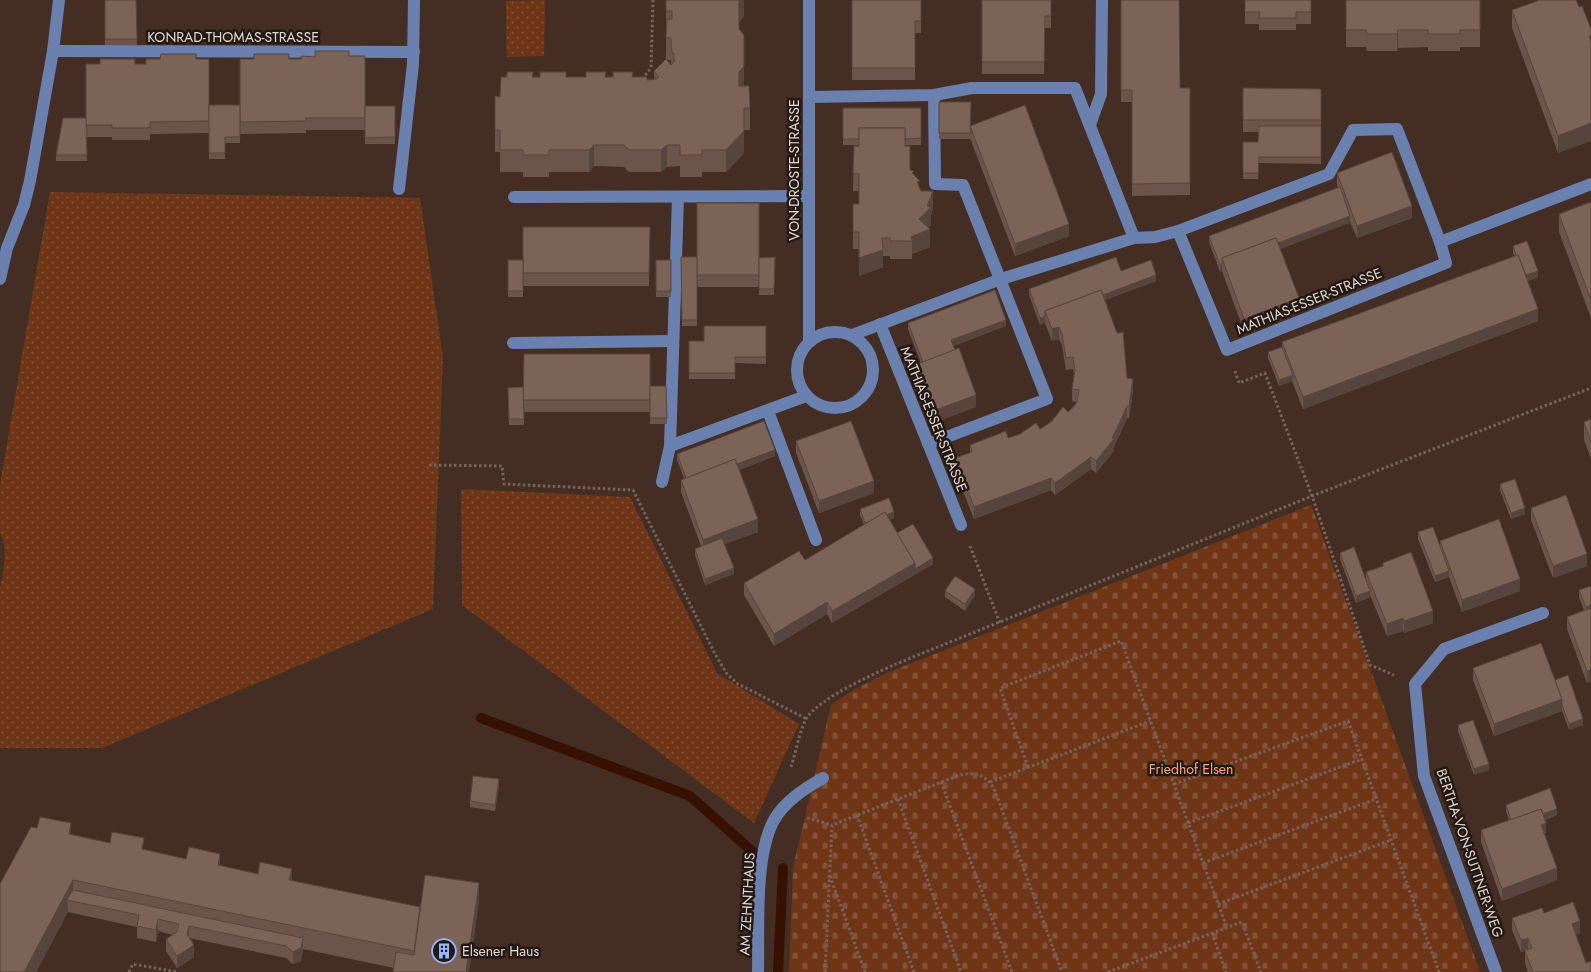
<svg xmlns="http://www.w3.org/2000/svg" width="1591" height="972" font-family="Jost,sans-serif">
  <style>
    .grass { fill: url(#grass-dots) }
    .cemetery { fill: url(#cemetery-stones) }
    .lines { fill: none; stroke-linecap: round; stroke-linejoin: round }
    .stream { stroke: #361100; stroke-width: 10 }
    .path { stroke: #776359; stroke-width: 3; stroke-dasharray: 2.5 2.5; stroke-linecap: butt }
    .minor { stroke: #6a81b0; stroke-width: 12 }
    .wall { fill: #6b554b; fill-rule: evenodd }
    .shaded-wall { fill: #57453d }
    .building { fill: #7c6357; stroke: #57453d }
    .labels { text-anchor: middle; stroke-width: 5; stroke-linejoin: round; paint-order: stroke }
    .street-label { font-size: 14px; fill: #e4d5ce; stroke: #231914 }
    .park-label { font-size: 14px; fill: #faa87f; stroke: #231914 }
    .poi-label { font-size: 14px; fill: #e4d5ce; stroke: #231914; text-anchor: start }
  </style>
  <defs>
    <pattern id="grass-dots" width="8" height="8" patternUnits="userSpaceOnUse" patternTransform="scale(1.25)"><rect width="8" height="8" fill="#6e3617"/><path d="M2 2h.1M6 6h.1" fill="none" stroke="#835238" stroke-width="1.8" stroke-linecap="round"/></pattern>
    <pattern id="cemetery-stones" width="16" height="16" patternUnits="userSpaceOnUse" patternTransform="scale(1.25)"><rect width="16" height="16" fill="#6e3617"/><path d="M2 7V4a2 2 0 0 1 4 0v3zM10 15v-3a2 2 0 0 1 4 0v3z" fill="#835238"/></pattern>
  </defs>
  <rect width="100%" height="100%" fill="#442e23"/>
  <g class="grass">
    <path d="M545 0 544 56 507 57 506 1Z"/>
    <path d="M50 192 420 198 443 358 433 609 102 748H0V588C3 573 9 547 0 533V485Z"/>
    <path d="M461 489 630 497 717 673 799 724 754 823 462 605Z"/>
  </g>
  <path class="cemetery" d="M1311 505 1480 972H789L793 868 831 705 855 689 889 672Z"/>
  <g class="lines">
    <g class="stream">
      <path d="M481 718 690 796 754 853"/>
      <path d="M778 972 783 868"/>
    </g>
    <g class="path">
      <path d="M642 79 651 68 653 0"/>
      <path d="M1235 371 1239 383 1265 373 1312 496 1370 665 1394 675"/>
      <path d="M429 465 502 466 504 484 633 490 714 652 727 674 738 684 807 719"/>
      <path d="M970 546 1000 623"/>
      <path d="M791 767C796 752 799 733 806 719 819 697 884 669 908 659L1312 496 1591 388"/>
      <path d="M1028 767 1000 688 1121 641 1227 928"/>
      <path d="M941 782 1012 972"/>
      <path d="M990 782 1150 721"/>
      <path d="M1174 784 1348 721 1439 972"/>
      <path d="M898 799 961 972"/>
      <path d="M857 815 914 972"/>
      <path d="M807 818 832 825"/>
      <path d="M1188 823 1362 759"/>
      <path d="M1203 863 1376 799"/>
      <path d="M830 876 865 972"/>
      <path d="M1218 904 1391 840"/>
      <path d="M1212 933 1226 972"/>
      <path d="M129 972 133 964 177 972"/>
      <path d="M825 972 832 825 957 776C975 770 987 775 995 791L1062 972"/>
      <path d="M1108 972 1242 922 1261 972"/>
    </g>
    <g class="minor">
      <path d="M53 51 414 52"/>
      <path d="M809 97 934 95 972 88H1075L1134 238"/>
      <path d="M1090 125 1101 94 1102 0"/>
      <path d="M399 189 413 64 414 0"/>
      <path d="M514 197 808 196"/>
      <path d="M1440 242 1591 184"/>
      <path d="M0 279 7 248 24 205 30 181 53 51 59 0"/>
      <path d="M880 324 961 525"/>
      <circle cx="835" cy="370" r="38"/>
      <path d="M852 335 1001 279 1134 238 1155 237 1178 231 1329 174 1353 130 1397 129 1440 242 1446 263 1227 350 1178 231"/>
      <path d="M809 341V0"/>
      <path d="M513 343 673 341"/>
      <path d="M768 411 816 540"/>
      <path d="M928 444 1047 399 963 185 935 184 934 95"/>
      <path d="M670 446 806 396"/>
      <path d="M662 482 670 446 678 197"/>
      <path d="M758 972C759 930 754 856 774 820 785 801 804 789 823 778"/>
      <path d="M1496 972 1424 776 1415 684 1444 649 1543 613"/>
    </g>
  </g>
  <g class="wall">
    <path d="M105 0H136L137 45H105Z"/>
    <path d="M666 0H744V16L739 22V29L744 35V86L750 108V130H744V153L726 172H702V177H680V166L667 167 661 172H629L624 167 594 166 589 172H549V177H523V172H500V152H495V96L500 97 533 77H633L647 80 654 79V71L666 59ZM667 60H671V65Z"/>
    <path d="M852 0H921V33H915V80H852Z"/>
    <path d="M982 0H1051V28H1045L1044 74H982Z"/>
    <path d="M1121 0 1180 88H1190V195L1132 196V102H1121Z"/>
    <path d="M1245 0H1311V24H1296V30H1259V24H1245Z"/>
    <path d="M1346 0H1480V47H1460V51H1428V47L1398 48 1397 51H1367L1366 47H1346Z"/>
    <path d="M1579 7 1558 153 1512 28V10Z"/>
    <path d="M349 56 365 106H395V144H365V130H306V133L240 134V143H225V159H209V133L150 134V140H112V137H86L87 161H56V155L86 118 135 64H146L196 59 209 105H240L289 59H301Z"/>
    <path d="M1243 88 1321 89V164L1259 163 1258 179H1243V142H1258L1259 132H1243Z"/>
    <path d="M939 102H971L970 139H939Z"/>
    <path d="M843 108H921V145H905V146L910 170 914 175 921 191 933 209 931 215V225L928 227 930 247 912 254V259H890V256H883V267L859 276V249H853V204H859V191H853L854 146H859V145H843Z"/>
    <path d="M970 126 1069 236 1015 256 970 138Z"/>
    <path d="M1337 173 1412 218 1357 238 1350 222 1280 249 1299 310 1244 331 1222 271 1220 272 1209 242V236L1338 188 1337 185Z"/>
    <path d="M1591 202V318L1559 232V214Z"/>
    <path d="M759 203V287H697V326H682L681 257H697Z"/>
    <path d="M523 227H650L649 286H523Z"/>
    <path d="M1513 246 1538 277 1528 281 1538 321 1303 409 1292 381 1279 386 1268 358V352L1282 348V342L1514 256 1513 253Z"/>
    <path d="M775 257 774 295H759V258Z"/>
    <rect x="508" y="260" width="15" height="37"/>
    <rect x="656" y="260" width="15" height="37"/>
    <path d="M1121 271 1156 281 1105 300 1127 378 1133 391 1129 418H1127L1120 434 1114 446V451L1096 473 1091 469 1055 495 1051 490 974 519 955 471V458L970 453V445L1008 438 1040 429 1068 412 1077 402 1072 401V389L1074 375 1073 369 1066 370 1062 345 1059 339 1052 341 1045 323 1040 325 1029 295V289Z"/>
    <path d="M908 323 1006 326 953 346 976 407 930 424 912 378V366L921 363 908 329Z"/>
    <path d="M766 326V364L735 363V379H689V341H704Z"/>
    <path d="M650 354V412H524V425H509L508 388 523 387Z"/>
    <path d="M650 386H666L667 424H650Z"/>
    <path d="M1591 419V459L1584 440V422Z"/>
    <path d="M796 441 874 493 819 513 796 453Z"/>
    <path d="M677 454 775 456 739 470 758 532 724 544 734 574 705 585 695 555V549L701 546 681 492V480L684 478 677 460Z"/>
    <path d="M1500 484 1525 514 1511 519 1500 490Z"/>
    <path d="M1531 508 1587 566 1553 578 1531 520Z"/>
    <path d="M860 509 894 518 889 520 897 533 933 564 832 623 827 614 774 646 744 595V583L805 560 864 525 860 515Z"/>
    <path d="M1418 532 1440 546V541L1520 591 1462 612 1449 577 1435 582 1418 539Z"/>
    <path d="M1340 553 1366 580V572L1383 566V563L1433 623 1404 633 1403 631 1387 636 1370 595V597L1356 603 1340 559Z"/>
    <path d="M1591 586 1587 683 1567 629V617L1584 610 1579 597V590Z"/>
    <path d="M945 591 975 595 965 611 945 597Z"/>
    <path d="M1473 668 1555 680 1583 725 1569 730 1562 711 1494 736 1473 680Z"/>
    <path d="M1458 725 1489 770 1474 775 1458 731Z"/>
    <path d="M499 785 495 811 470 807V801Z"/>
    <path d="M1506 805 1557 815 1545 820V835L1557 880 1502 901 1481 842V830L1509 820 1506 811Z"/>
    <path d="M71 835 292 881 420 916 479 900 469 972H393L394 968 303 949 301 961 293 964 286 958 189 938 194 957 177 968 166 951V939L173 935 158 931 156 942 137 938V927L68 912 36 972H0Z"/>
    <path d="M1544 913 1580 933 1575 935 1586 963 1591 972H1528L1525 963V951L1528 950 1521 952 1512 930V918Z"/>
  </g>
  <g class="shaded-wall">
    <path d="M739 0H744V16L739 22Z"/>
    <path d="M1398 30V48L1397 51V34Z"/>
    <path d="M744 66V88L739 108V72Z"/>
    <path d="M1591 123V141L1558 153V136Z"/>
    <path d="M744 130V153L726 172V150Z"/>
    <path d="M594 145V166L589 172V150Z"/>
    <path d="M667 145V167L661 172V150Z"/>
    <path d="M933 191V209L931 215V225L923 232 930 229V247L912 254V241L911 237 919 219 927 206Z"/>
    <path d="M1412 206V218L1357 238V226Z"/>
    <path d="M1350 216V223L1226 269 1224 264Z"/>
    <path d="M1069 224V236L1015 256V244Z"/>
    <path d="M883 250V267L859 276V258Z"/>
    <path d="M1220 265H1222V271L1220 272Z"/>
    <path d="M1538 271V277L1524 282V276Z"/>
    <path d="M1156 275V281L1049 321 1047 316Z"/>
    <path d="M1299 298V310L1244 331V319Z"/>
    <path d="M1538 309V321L1303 409V397Z"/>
    <path d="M1045 316V323L1040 325V318Z"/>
    <path d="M1006 320V326L951 347V340Z"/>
    <path d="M1059 327V339L1052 341V329Z"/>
    <path d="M1293 375V381L1279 386V380Z"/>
    <path d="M1133 379V391L1129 418V406Z"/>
    <path d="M976 395V407L930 424V412Z"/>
    <path d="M1127 406V418L1114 446V451L1096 473V461L1112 438Z"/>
    <path d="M775 450V456L688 489V482Z"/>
    <path d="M1091 457V469L1055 495V483Z"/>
    <path d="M1051 478V490L974 519V507Z"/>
    <path d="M874 481V493L819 513V501Z"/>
    <path d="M1525 508V514L1511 519V513Z"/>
    <path d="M894 512V518L865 529V523Z"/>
    <path d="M758 519V532L703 552V540Z"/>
    <path d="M1587 554V566L1553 578V566Z"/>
    <path d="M933 558V564L832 623V611L915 563Z"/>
    <path d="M734 568V574L705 585V579Z"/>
    <path d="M1449 571V577L1435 582V576Z"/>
    <path d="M1520 579V591L1462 612V600Z"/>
    <path d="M975 589V595L965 611V604Z"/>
    <path d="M1370 591V597L1356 603V596Z"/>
    <path d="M827 602V614L774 646V634Z"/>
    <path d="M1591 605V612L1586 614V607Z"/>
    <path d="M1433 611V623L1404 633V621Z"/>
    <path d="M1403 618V631L1387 636V624Z"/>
    <path d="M1591 670V682L1587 683V671Z"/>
    <path d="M1562 699V711L1494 736V724Z"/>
    <path d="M1583 719V725L1569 730V724Z"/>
    <path d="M1489 764V770L1474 775V769Z"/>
    <path d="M499 779V785L495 811V805Z"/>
    <path d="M1557 809V815L1513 830V824Z"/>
    <path d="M71 823V845L69 834Z"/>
    <path d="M1546 823V835L1541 825Z"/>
    <path d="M220 854V876L218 865Z"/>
    <path d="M1557 868V880L1502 901V889Z"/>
    <path d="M292 869V891L289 880Z"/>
    <path d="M73 880V901L67 900 68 912 36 972H24Z"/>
    <path d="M479 883V900L469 972H466Z"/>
    <path d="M158 919V931L156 942V930Z"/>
    <path d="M1580 921V933L1572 936V924Z"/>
    <path d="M189 926V938L187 934Z"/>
    <path d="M303 938V950L301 961 293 964V952Z"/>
    <path d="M1528 938V950L1521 952V940Z"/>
    <path d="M194 945V957L177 968V956Z"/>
  </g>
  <g class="building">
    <path d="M105 0H136L137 39H105Z"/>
    <path d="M666 0H739V29L744 35V66L739 72V86H749L750 108H744V131L726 150H702V155H680V145H667L661 150H629L624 145H594L589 150H549V155H523V150H500V130H495V96L500 97 501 77H507V72H533L532 77H540V72H566V77H586V72H606L605 77H613V72H633L632 77H647V80L657 79 659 77 654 71 666 59 671 65 674 62V53H672L671 38H666L667 19H672V11H666Z"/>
    <path d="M852 0H921V21H915V68H852Z"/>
    <path d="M982 0H1051V16H1045L1044 62H982Z"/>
    <path d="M1121 0H1179L1180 88H1190V183L1132 184V90H1121Z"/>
    <path d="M1245 0H1311V12H1296V18H1259L1260 12H1245Z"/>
    <path d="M1346 0H1480V30H1460V34H1428V30H1398L1397 34H1367L1366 30H1346Z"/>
    <path d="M1540 0H1576L1579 7 1582 6 1591 29V36H1589L1591 41V123L1558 136 1512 10Z"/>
    <path d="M315 51H349V56H365V118H306V121L240 122V59H254V54H289V59H301V56L315 57Z"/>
    <path d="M161 54H196V59H209V121L150 122V128H112V125H86V64H100V59H135V64H146V59H160Z"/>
    <path d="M1243 88 1321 89V120H1243Z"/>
    <path d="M939 102H971L970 133H939Z"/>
    <path d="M209 105H240V137H225V153H209Z"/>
    <path d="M1025 105 1069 224 1015 244 970 126Z"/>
    <path d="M365 106H395V137L365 138Z"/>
    <path d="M843 108H921V138L905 139V128H859V139H843Z"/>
    <path d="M63 118H86L87 155H56Z"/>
    <path d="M1259 126H1321V157H1259L1258 173H1243V142H1258Z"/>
    <path d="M859 128H905V146H910V170L914 171 912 173 920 181 917 182 921 191H933L927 206 931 207 919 219 930 229 911 237 912 241H890V238H882L883 250 859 258V232H853V204H859V174L853 173 854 146H859Z"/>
    <path d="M1392 152 1412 206 1357 226 1337 173Z"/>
    <path d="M1340 187 1350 216 1278 243 1276 238 1222 258V265H1220L1209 236Z"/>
    <path d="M1591 202V300L1559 214Z"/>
    <rect x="697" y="203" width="62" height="72"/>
    <path d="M523 227H650L649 273H523Z"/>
    <path d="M1276 238 1299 298 1244 319 1222 258Z"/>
    <path d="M1527 241 1538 271 1526 275 1518 255H1516L1513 246Z"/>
    <path d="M1518 255 1538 309 1303 397 1282 342Z"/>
    <path d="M681 257H697V320H682Z"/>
    <path d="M775 257 774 289H759V258Z"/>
    <path d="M1116 257 1121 271 1151 260 1156 275 1103 295 1101 290 1045 311V316L1040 318 1029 289Z"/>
    <rect x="508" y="260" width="15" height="31"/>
    <rect x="656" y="260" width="15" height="31"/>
    <path d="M995 290 1006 320 951 340 955 350 923 362 908 323Z"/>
    <path d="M1101 290 1117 333 1123 332 1127 378 1133 379 1129 406H1127L1120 422 1112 438 1114 439 1096 461 1091 457 1055 483 1051 478 974 507 955 458 972 452 970 445 1006 431 1008 438 1020 434 1036 423 1040 429 1051 422 1063 407 1068 412 1074 407 1077 402 1079 390 1072 389 1075 370 1073 357 1066 358 1062 333 1059 327 1052 329 1045 311Z"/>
    <path d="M704 326H766V357H735V373H689V341H704Z"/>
    <path d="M1282 347 1293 375 1279 380 1268 352Z"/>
    <path d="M959 348 976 395 930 412 912 366Z"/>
    <path d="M524 354H650V400H523Z"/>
    <path d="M650 386H666L667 418H650Z"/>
    <path d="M523 387 524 419H509L508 388Z"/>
    <path d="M1591 419V442L1584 422Z"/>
    <path d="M764 421 775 450 737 464 735 459 686 478 677 454Z"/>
    <path d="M851 421 874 481 819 501 796 441Z"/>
    <path d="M735 459 758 519 703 540 681 480Z"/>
    <path d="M1515 479 1525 508 1511 513 1500 484Z"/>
    <path d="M1566 495 1587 554 1553 566 1531 508Z"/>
    <path d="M889 498 894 512 886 515 885 512 870 521 865 523 860 509Z"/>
    <path d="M885 512 915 563 832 611 827 602 774 634 744 583 799 551 805 560Z"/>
    <path d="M1499 519 1520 579 1462 600 1440 541Z"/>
    <path d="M913 524 933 558 915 569V563L897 533Z"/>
    <path d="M1433 527 1449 571 1435 576 1418 532Z"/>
    <path d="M722 538 734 568 705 579 695 549Z"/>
    <path d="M1354 547 1370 591 1356 596 1340 553Z"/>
    <path d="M1411 552 1433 611 1404 621 1403 618 1387 624 1366 572 1383 566V563Z"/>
    <path d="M955 576 975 589 965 604 945 591Z"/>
    <path d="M1591 586V605L1586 607 1579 590Z"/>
    <path d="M1591 608V670L1587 671 1567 617Z"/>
    <path d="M1541 643 1562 699 1494 724 1473 668Z"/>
    <path d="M1568 675 1583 719 1569 724 1562 705V699L1555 680Z"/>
    <path d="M1473 720 1489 764 1474 769 1458 725Z"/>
    <path d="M473 776 499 779 495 805 470 801Z"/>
    <path d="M1550 788 1557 809 1543 814 1541 809 1511 820 1506 805Z"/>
    <path d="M1541 809 1546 823 1541 825 1557 868 1502 889 1481 830Z"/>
    <path d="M40 817 71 823 69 834 110 843 112 832 144 838 142 849 186 859 189 847 220 854 218 865 258 874 260 862 292 869 289 880 420 907 414 951 73 880 24 972H0V884L31 827 37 828Z"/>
    <path d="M425 875 479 883 466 972H393L396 952 414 955Z"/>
    <path d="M73 890 303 938 301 948 293 952 286 946 189 926 187 934 194 945 177 956 166 939 177 932 179 924 158 919 156 930 137 926 139 915 67 900Z"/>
    <path d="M1573 902 1580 921 1572 924 1586 963 1591 961V972H1533L1525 951 1532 948 1528 938 1521 940 1512 918 1542 908 1544 913Z"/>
  </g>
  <defs>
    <g id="building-ring" transform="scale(1.25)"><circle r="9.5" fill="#231914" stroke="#95b7fd" stroke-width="1.5"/><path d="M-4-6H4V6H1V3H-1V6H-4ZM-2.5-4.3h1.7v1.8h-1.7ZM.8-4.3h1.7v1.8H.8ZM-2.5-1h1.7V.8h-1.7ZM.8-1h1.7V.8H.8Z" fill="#95b7fd"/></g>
  </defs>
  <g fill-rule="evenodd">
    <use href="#building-ring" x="444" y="951"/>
  </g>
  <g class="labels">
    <g class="street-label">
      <text x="233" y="42">KONRAD-THOMAS-STRASSE</text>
      <text transform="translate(794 170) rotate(-90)" y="5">VON-DROSTE-STRASSE</text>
      <text transform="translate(1309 301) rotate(-22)" y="5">MATHIAS-ESSER-STRASSE</text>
      <text transform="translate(934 419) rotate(68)" y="5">MATHIAS-ESSER-STRASSE</text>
      <text transform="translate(1470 853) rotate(71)" y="5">BERTHA-VON-SUTTNER-WEG</text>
      <text transform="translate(747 904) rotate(-87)" y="5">AM ZEHNTHAUS</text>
    </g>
    <g class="park-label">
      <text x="1191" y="774">Friedhof Elsen</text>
    </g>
    <g class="poi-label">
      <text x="462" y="956">Elsener Haus</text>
    </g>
  </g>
</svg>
